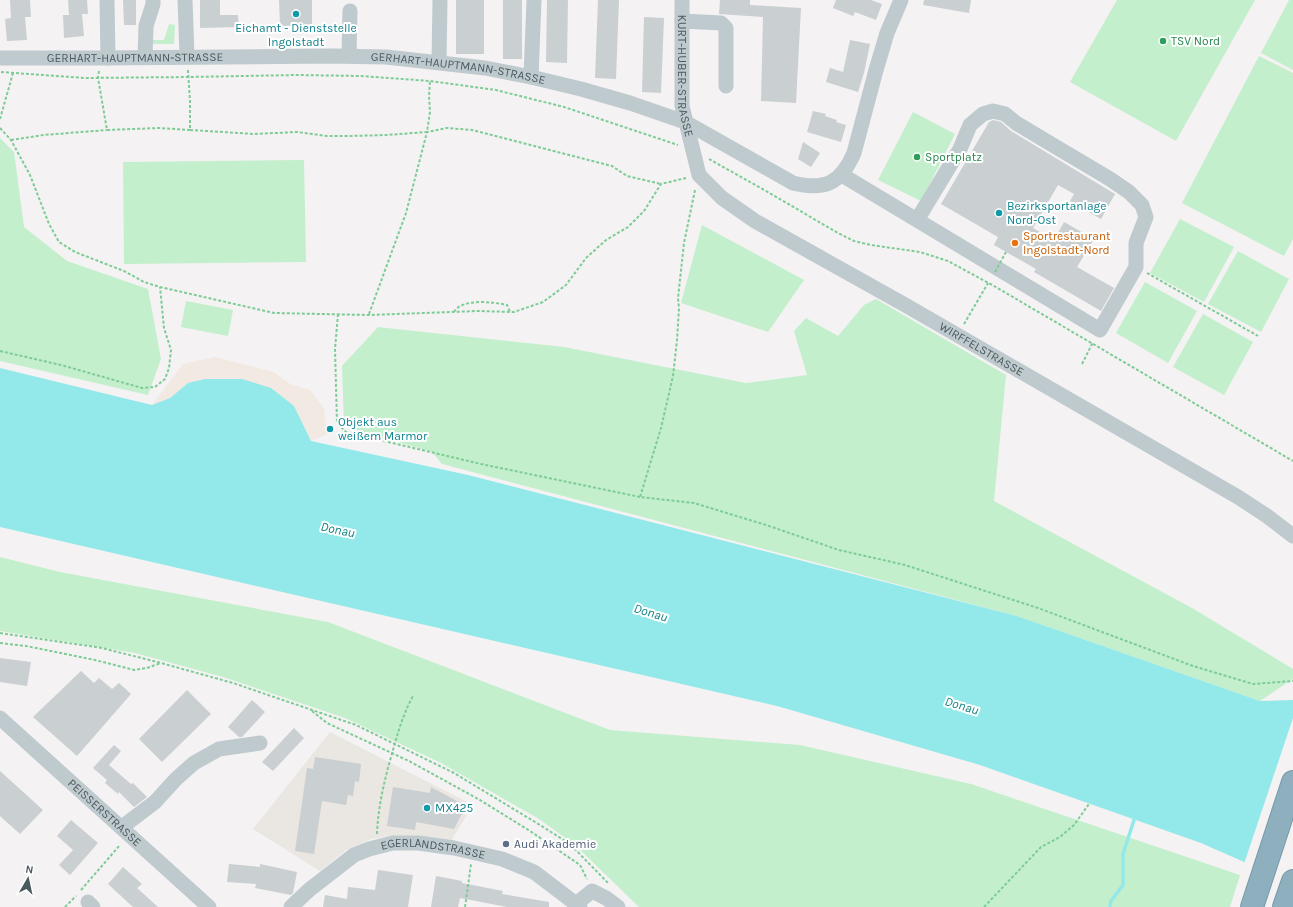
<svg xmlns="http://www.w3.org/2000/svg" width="1293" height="907" font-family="Karla,sans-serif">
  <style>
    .commercial { fill: #eae6e1 }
    .green { fill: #c4efcc }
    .sand { fill: #f1e9e2 }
    .water { fill: #93e9ea }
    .pier { fill: #f4f2f3 }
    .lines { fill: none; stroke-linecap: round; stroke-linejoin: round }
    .stream { stroke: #93e9ea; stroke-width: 3.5 }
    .building { fill: #cacfd1 }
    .highway-casing { stroke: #789aaa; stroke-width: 24 }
    .path { stroke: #7dcc95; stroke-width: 2; stroke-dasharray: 3 2; stroke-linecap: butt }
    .minor { stroke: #bfcace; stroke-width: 15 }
    .highway { stroke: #8dafbe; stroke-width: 22 }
    .path-bridge { stroke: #7dcc95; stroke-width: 2; stroke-dasharray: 3 2; stroke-linecap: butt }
    .culture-dot { fill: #0f9aa8; stroke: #fff; stroke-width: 1.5 }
    .leisure-dot { fill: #2e9e5b; stroke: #fff; stroke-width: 1.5 }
    .food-dot { fill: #e8710a; stroke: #fff; stroke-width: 1.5 }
    .service-dot { fill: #5c6f8a; stroke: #fff; stroke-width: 1.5 }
    .labels { text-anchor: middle; stroke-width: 4; stroke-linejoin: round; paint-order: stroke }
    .culture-label { font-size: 12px; fill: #0d838f; stroke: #fff; text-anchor: start }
    .leisure-label { font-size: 12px; fill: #27864d; stroke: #fff; text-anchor: start }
    .street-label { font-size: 12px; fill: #4b5a5f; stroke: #fff }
    .food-label { font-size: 12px; fill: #c56008; stroke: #fff; text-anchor: start }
    .service-label { font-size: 12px; fill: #4e5e75; stroke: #fff; text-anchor: start }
    .water-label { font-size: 13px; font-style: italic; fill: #128484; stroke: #fff }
  </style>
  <rect width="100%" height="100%" fill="#f4f2f3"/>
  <path class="commercial" d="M330 732 473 805 451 841 390 836 371 839 346 850 320 871 253 829Z"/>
  <g class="green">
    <path d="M1117 0H1255L1176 141 1070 82Z"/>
    <path d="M1289 0H1293V70L1261 53Z"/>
    <path d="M169 24 175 25 174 44H153V40H164Z"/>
    <path d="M1259 56 1293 73V239L1284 256 1182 203Z"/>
    <path d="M913 112 955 134 921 201 878 180Z"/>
    <path d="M0 138 14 152 24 227 67 261 148 289 161 359 148 395 0 361Z"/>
    <path d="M304 160 306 262 124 264 123 162Z"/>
    <path d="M1180 219 1234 247 1204 302 1150 273Z"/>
    <path d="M702 225 804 280 768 332 681 303Z"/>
    <path d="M1238 251 1289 279 1261 332 1208 304Z"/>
    <path d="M1145 282 1197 311 1168 363 1116 333Z"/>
    <path d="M876 299 1006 375 994 501 1192 608 1293 669V679L1260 701 1017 616 442 464 432 452 344 426 342 366 378 327 564 347 746 383 807 375 794 331 806 318 838 336 864 305Z"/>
    <path d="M186 301 233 310 228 336 181 327Z"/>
    <path d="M1203 314 1253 342 1224 395 1173 367Z"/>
    <path d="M0 557 60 572 328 622 610 730 800 745 971 784 1240 875 1230 907H639L574 844 539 819 441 763 345 718 223 677 135 653 0 631Z"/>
  </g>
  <path class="sand" d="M215 357 274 372 290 384 310 390 324 408 327 434 311 441 294 406 188 383 170 398 152 405 183 364Z"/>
  <path class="water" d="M0 368 152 405 170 398 188 383 205 379H242L271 388 294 406 311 441 468 475 1017 616 1260 701 1293 700V882L1251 865 1201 843 980 765 777 706 0 527Z"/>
  <path class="pier" d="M1293 718V884L1244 864Z"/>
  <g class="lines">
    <path class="stream" d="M1110 907 1111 901 1123 885V854L1134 820"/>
  </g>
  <g class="building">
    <path d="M10 0H30L31 17H25L27 40 7 41 5 19 11 18Z"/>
    <path d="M68 0H87L88 14H82L84 36 64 38 63 15H69Z"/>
    <path d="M123 0H136V25H124Z"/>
    <path d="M200 0H220V15H238L239 27 200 28Z"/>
    <path d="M279 0H312V25L280 26Z"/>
    <rect x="456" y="0" width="28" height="54"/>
    <rect x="503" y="0" width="19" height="59"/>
    <path d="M547 0H568L567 63 546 62Z"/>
    <path d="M598 0H619L616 79 595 78Z"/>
    <path d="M720 0H750V5L801 8 796 103 761 101 763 17 719 14Z"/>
    <path d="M836 0H871L882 4 876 20 855 12 853 16 833 8Z"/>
    <path d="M924 0H971L969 13 923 5Z"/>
    <path d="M644 17 664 18 661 93 642 92Z"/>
    <path d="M850 40 870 44 864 73 858 92 826 82 830 68 843 72Z"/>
    <path d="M813 111 826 114 825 116 837 120 836 122 846 125 841 142 807 132Z"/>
    <path d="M993 120 1001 122 1011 131 1115 194 1101 219 1070 201 1074 194 1058 185 1033 228 1054 240 1064 222 1094 239 1077 267 1114 288 1101 311 1034 272 1036 269 994 245 998 237 941 204 989 122Z"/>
    <path d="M803 142 820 153 811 167 798 159Z"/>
    <path d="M0 658 31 662 27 686 0 682Z"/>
    <path d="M81 671 94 683 99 678 112 689 119 683 131 694 77 756 33 717Z"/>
    <path d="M187 690 211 714 162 762 139 739Z"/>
    <path d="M252 700 265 712 242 737H239L228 727Z"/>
    <path d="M294 728 304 738 273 771 262 762Z"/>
    <path d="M114 745 121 751 109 765 131 784 133 783 147 797 134 807 119 792 118 794 105 783 107 780 93 768Z"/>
    <path d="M315 757 361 764 359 782 355 781 353 796 348 795 346 805 322 801 314 854 295 851 307 768 313 769Z"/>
    <path d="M0 771 43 810 20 834 0 816Z"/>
    <path d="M393 787 430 793 431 787 466 806 454 829 416 822 415 830 387 826Z"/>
    <path d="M71 820 98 843 70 875 59 865 73 850 57 836Z"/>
    <path d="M229 864 260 867V864L297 872 293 893 291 895 255 888 256 884 227 882Z"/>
    <path d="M123 867 142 884 137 888 158 907H133L108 884Z"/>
    <path d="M378 870 413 875 408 907H323L325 895 347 899 348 887 375 890Z"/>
    <path d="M436 876 462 881V883L503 891 502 894 549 902V907H507L460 898 458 907H431Z"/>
  </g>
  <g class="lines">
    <g class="highway-casing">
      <g id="highway">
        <path d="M1252 907 1293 782"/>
        <path d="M1284 907 1293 881"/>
      </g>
    </g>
    <g class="path">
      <path d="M99 71 98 78 107 130 159 128 190 130V101L188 70"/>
      <path d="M1 72 85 78 189 77 296 75 361 76 430 81 496 90 564 107 678 145"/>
      <path d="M0 119 13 73"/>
      <path d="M0 128 11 140 30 175 49 224 59 242 75 252 124 271 144 282 160 287 274 313 369 315 478 311 514 312 543 302 566 285 586 258 606 240 628 227 644 211 661 184 686 178"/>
      <path d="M190 130 254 134 297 132 327 136H349L387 135 427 132 430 112 429 96 430 81"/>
      <path d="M11 140 43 135 107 130"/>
      <path d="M709 159 766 191 838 233 854 241 871 245 920 252 948 261 994 286 1293 461"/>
      <path d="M695 190 684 243 678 298 679 308 677 340 673 376 661 428 640 497 694 503 766 525 839 550 905 565 1038 608 1193 666 1253 684 1293 681"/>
      <path d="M1147 273 1258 336"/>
      <path d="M454 312C462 298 493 302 507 305L510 312"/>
      <path d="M338 314 335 349 337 423 346 432 481 464 640 497"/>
      <path d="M369 314 406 213 427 132 447 128 472 130 612 166 627 176 661 184"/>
      <path d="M964 324 988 283"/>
      <path d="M0 351 61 365 142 388 155 387 165 379 169 368 171 350 164 328 160 287"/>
      <path d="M1082 364 1093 342"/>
      <path d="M0 633 102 648 161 663 233 683 356 725 454 773 540 825 570 844 608 883"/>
      <path d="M0 643 26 646 95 660 134 670 147 668 161 663"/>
      <path d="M312 711 327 723 409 761 480 800 530 831 580 865 587 879"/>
      <path d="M377 834C378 809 383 787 389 764 396 740 401 718 413 696"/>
      <path d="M81 890 120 845"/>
      <path d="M65 907 76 896"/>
      <path d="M465 907 471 864"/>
      <path d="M984 907 1041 847 1060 837 1074 825 1089 804"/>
    </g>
    <g class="minor">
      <path d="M107 0 108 58"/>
      <path d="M185 0 187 56"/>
      <path id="s1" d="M682 0V106L699 175 722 198 755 221 907 306 1238 497 1267 516 1293 536"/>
      <path d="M682 21 721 23 726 28V86"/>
      <path d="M349 56 350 11"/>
      <path d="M145 57 146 26 153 4V0"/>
      <path id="s2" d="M0 58H100L332 56 386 57 485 68 531 77 581 89 630 103 685 122 793 183C825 191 841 183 854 153L876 70 887 33 901 0"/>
      <path d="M439 62 440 0"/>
      <path d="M531 77 534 0"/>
      <path d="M842 175 1100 330 1136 267V243L1146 217 1142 205 1129 192 1110 179 1046 141 1016 123 1005 114 993 111 983 114 970 125 960 149 917 220"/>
      <path id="s3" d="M0 718 209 907"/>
      <path d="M122 827 155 802 176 779 194 763 219 749 260 743"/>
      <path d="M88 902 93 907"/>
      <path d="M576 904 592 891 606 898 618 907"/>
      <path id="s4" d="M291 907 309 890 354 855 369 849 393 843H418L454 848 502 859 534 872 580 907"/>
    </g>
    <use href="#highway" class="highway"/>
    <path class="path-bridge" d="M995 272 1006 252"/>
  </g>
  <g class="culture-dot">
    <circle cx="296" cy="14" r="4"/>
    <circle cx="999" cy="213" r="4"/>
    <circle cx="330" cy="429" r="4"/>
    <circle cx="427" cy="808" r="4"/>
  </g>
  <g class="leisure-dot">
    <circle cx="1163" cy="41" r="4"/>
    <circle cx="917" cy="157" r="4"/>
  </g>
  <circle class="food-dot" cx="1015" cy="243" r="4"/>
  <circle class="service-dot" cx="506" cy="844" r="4"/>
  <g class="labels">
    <g class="culture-label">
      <text x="296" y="32" text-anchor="middle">Eichamt - Dienststelle<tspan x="296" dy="14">Ingolstadt</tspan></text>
      <text x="1007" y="210">Bezirksportanlage<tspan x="1007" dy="14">Nord-Ost</tspan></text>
      <text x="338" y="426">Objekt aus<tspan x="338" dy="14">weißem Marmor</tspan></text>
      <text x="435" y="812">MX425</text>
    </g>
    <g class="leisure-label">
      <text x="1171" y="45">TSV Nord</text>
      <text x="925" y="161">Sportplatz</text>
    </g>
    <g class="street-label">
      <text dy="4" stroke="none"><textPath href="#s2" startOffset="135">GERHART-HAUPTMANN-STRASSE</textPath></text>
      <text dy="4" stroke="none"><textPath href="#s2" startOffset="459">GERHART-HAUPTMANN-STRASSE</textPath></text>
      <text dy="4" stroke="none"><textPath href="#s1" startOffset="76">KURT-HUBER-STRASSE</textPath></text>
      <text dy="4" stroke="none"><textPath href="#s1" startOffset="510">WIRFFELSTRASSE</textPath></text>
      <text dy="4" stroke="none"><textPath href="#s3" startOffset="141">PEISSERSTRASSE</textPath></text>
      <text dy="4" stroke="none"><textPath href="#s4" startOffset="163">EGERLANDSTRASSE</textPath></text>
    </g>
    <g class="food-label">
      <text x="1023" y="240">Sportrestaurant<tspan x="1023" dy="14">Ingolstadt-Nord</tspan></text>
    </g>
    <g class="service-label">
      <text x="514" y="848">Audi Akademie</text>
    </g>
    <g class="water-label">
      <text transform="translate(338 529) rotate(12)" y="5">Donau</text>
      <text transform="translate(651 612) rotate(17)" y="5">Donau</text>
      <text transform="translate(962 705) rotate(17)" y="5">Donau</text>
    </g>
  </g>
  <g transform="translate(28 879) rotate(9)" stroke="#ffffff" stroke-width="3" paint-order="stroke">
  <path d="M0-3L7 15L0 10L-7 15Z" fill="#4b5a5f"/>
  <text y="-6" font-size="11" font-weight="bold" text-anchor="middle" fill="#4b5a5f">N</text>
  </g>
</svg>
